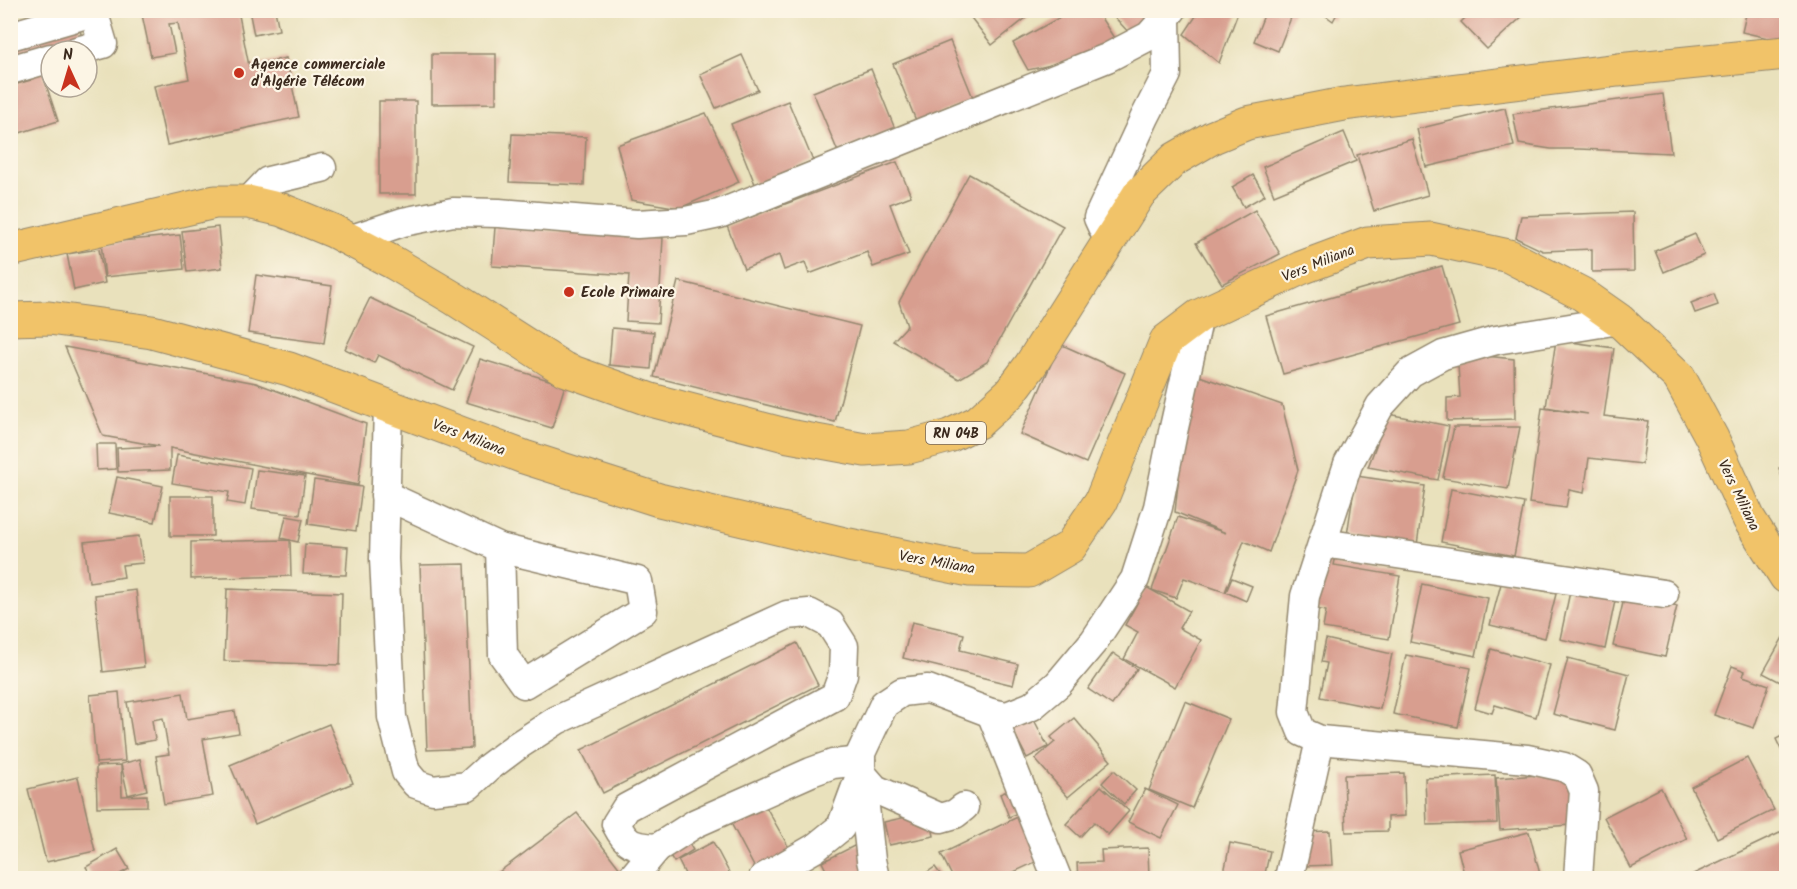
<svg xmlns="http://www.w3.org/2000/svg" width="1797" height="889" font-family="Kalam,sans-serif">
  <style>
    .building { fill: #d89e8f }
    .lines { fill: none; stroke-linecap: round; stroke-linejoin: round }
    .minor-casing { stroke: #92866d; stroke-width: 31 }
    .major-casing { stroke: #92866d; stroke-width: 35 }
    .minor { stroke: #fff; stroke-width: 28 }
    .major { stroke: #f1c369; stroke-width: 33 }
    .poi-dot { fill: #c8321e; stroke: #fcf5e5; stroke-width: 2 }
    .labels { text-anchor: middle; stroke-width: 4.5; stroke-linejoin: round; paint-order: stroke }
    .shield { fill: #fcf5e5; stroke: #75675a; stroke-width: 1.5 }
    .shield-label { font-size: 14px; font-weight: bold; fill: #3b2a1e }
    .poi-label { font-size: 15px; font-weight: bold; fill: #3b2a1e; stroke: #fcf5e5; text-anchor: start }
    .street-label { font-size: 15px; fill: #3b2a1e; stroke: #fcf5e5 }
  </style>
  <rect width="100%" height="100%" fill="#fcf5e5"/>
  <filter id="ink" filterUnits="userSpaceOnUse"><feTurbulence type="fractalNoise" baseFrequency=".0167" numOctaves="2"/><feDisplacementMap in="SourceGraphic" scale="12" xChannelSelector="R" yChannelSelector="G"/><feConvolveMatrix kernelMatrix="1 2 1 2 8 2 1 2 1" color-interpolation-filters="sRGB"/></filter>
  <filter id="wash" filterUnits="userSpaceOnUse"><feTurbulence type="fractalNoise" baseFrequency=".008" numOctaves="4" result="noise"/><feDisplacementMap in="SourceGraphic" scale="24" xChannelSelector="R" yChannelSelector="G"/><feGaussianBlur stdDeviation="1.35" result="paint"/><feColorMatrix in="noise" values="0 0 0 0 0 0 0 0 0 0 0 0 0 0 0 0 0 1.4 0 .05"/><feComposite in="paint" operator="in"/></filter>
  <g filter="url(#wash)">
    <rect width="100%" height="100%" fill="#e9e1bc"/>
    <g id="blocks">
      <g class="building">
        <path d="M74 10 86 51H51V73L43 75 58 121 10 136V86L31 80 12 84 10 79V25Z"/>
        <path d="M141 10H238L249 66 286 58 299 117 167 145 154 86 189 79 178 23 169 24 175 53 151 57Z"/>
        <path d="M249 10H275L279 30 254 35Z"/>
        <path d="M965 10H1036L992 45Z"/>
        <path d="M1073 10H1096L1114 38 1079 59 1028 70 1013 43Z"/>
        <path d="M1108 10H1158L1131 35Z"/>
        <path d="M1200 10H1239L1219 63 1184 34Z"/>
        <path d="M1266 10H1294L1278 51 1254 41Z"/>
        <path d="M1318 10H1339L1333 21Z"/>
        <path d="M1473 10H1525L1527 12 1487 49 1461 22Z"/>
        <path d="M1747 10H1786L1785 42 1742 32Z"/>
        <path d="M950 41 974 100 917 123 893 64Z"/>
        <path d="M432 54H496V103L432 104Z"/>
        <path d="M742 55 758 90 716 108 700 74Z"/>
        <path d="M871 69 895 129 838 152 813 92Z"/>
        <path d="M1663 94 1671 153 1579 149H1551L1519 144 1513 114Z"/>
        <rect x="379" y="101" width="37" height="93"/>
        <path d="M788 101 813 161 755 184 731 124Z"/>
        <path d="M1505 108 1514 146 1426 167 1417 129Z"/>
        <path d="M706 113 739 182 680 208 631 200 617 145Z"/>
        <path d="M1344 132 1356 161 1274 195 1263 167Z"/>
        <path d="M512 134 586 137 584 185 509 182Z"/>
        <path d="M1412 139 1428 195 1374 211 1357 155Z"/>
        <path d="M897 162 911 196 890 204 909 254 873 267 867 252 809 274 805 262 784 270 779 255 744 269 727 226Z"/>
        <path d="M969 174 1063 226 987 362 959 379 893 341 907 326 899 302Z"/>
        <path d="M1253 175 1265 195 1244 207 1232 187Z"/>
        <path d="M1255 210 1280 254 1222 284 1196 243Z"/>
        <path d="M1633 212 1634 271 1592 272V249L1543 251 1516 238 1521 216Z"/>
        <path d="M218 227 222 268 187 272 182 231Z"/>
        <path d="M495 227 663 238 658 323 626 321 629 275 492 266Z"/>
        <path d="M1695 234 1704 255 1664 272 1655 251Z"/>
        <path d="M180 235 184 269 105 277 101 243Z"/>
        <path d="M99 249 105 283 74 290 67 254Z"/>
        <path d="M1442 266 1459 325 1283 374 1266 316Z"/>
        <path d="M256 275 332 286 324 343 248 333Z"/>
        <path d="M678 281 860 326 835 422 654 377Z"/>
        <path d="M1714 294 1718 305 1695 313 1691 303Z"/>
        <path d="M370 298 473 347 452 390 378 355 374 363 345 349Z"/>
        <path d="M612 328 654 332 651 369 609 365Z"/>
        <path d="M1556 340 1614 348 1604 416 1648 421 1642 464 1589 458 1584 493 1569 490 1566 508 1529 503 1542 408 1588 414 1546 407Z"/>
        <path d="M1060 344 1125 373 1086 463 1020 434Z"/>
        <path d="M65 347 256 383 366 424 358 485 170 448V470L118 472 117 448 159 446 103 436Z"/>
        <path d="M1485 356 1514 359 1515 419 1447 421V398L1460 397 1458 365Z"/>
        <path d="M480 359 565 385 552 428 466 402Z"/>
        <path d="M1194 374 1282 405 1298 470 1269 552 1244 541 1225 592 1184 578 1176 598 1152 590 1178 517 1226 533 1175 512 1183 436Z"/>
        <path d="M1388 414 1449 426 1438 480 1368 467Z"/>
        <path d="M1454 427H1520L1508 489 1443 478Z"/>
        <path d="M96 444H115L116 469 97 470Z"/>
        <path d="M177 455 251 468 245 505 227 502 229 492 172 483Z"/>
        <path d="M1786 466V490L1779 468Z"/>
        <path d="M257 470 305 476 300 515 252 509Z"/>
        <path d="M1356 476 1425 486 1417 545 1347 535Z"/>
        <path d="M117 477 163 486 155 522 109 513Z"/>
        <path d="M314 480 362 487 356 531 308 524Z"/>
        <path d="M1451 489 1524 503 1514 556 1441 542Z"/>
        <rect x="170" y="496" width="43" height="40"/>
        <path d="M286 516 303 519 298 542 281 538Z"/>
        <path d="M139 536 143 563 122 565 124 577 89 582 84 542Z"/>
        <path d="M290 540 291 576 191 579V542Z"/>
        <path d="M305 544 348 547 346 575 303 574Z"/>
        <path d="M1322 553 1336 556 1334 565 1400 576 1389 639 1323 628 1326 611 1313 608Z"/>
        <path d="M465 564 472 748 427 750 420 565Z"/>
        <path d="M1232 578 1252 586 1246 601 1226 592Z"/>
        <path d="M1502 580 1556 594 1545 638 1490 625Z"/>
        <path d="M1422 584 1488 598 1476 656 1410 642Z"/>
        <path d="M1146 587 1189 611 1179 628 1201 640 1175 687 1124 659 1138 632 1125 625Z"/>
        <path d="M1571 587 1616 596 1605 649 1560 639Z"/>
        <path d="M227 589 342 593 340 665 224 661Z"/>
        <path d="M136 590 144 667 103 672 95 595Z"/>
        <path d="M1625 594 1677 606 1665 657 1613 646Z"/>
        <path d="M912 622 964 634 960 650 1018 664 1013 685 903 658Z"/>
        <path d="M1786 632V685L1763 673Z"/>
        <path d="M1326 639 1392 654 1380 709 1320 697 1327 663 1321 662Z"/>
        <path d="M797 643 818 685 603 793 581 750Z"/>
        <path d="M1491 649 1550 665 1536 717 1495 705 1492 713 1475 708Z"/>
        <path d="M1113 653 1137 669 1112 705 1088 689Z"/>
        <path d="M1406 655 1471 668 1458 727 1393 714Z"/>
        <path d="M1568 658 1629 674 1615 730 1553 714Z"/>
        <path d="M1732 666 1745 671 1743 676 1769 685 1754 728 1714 715Z"/>
        <path d="M119 692 125 761 96 763 90 695Z"/>
        <path d="M183 693 187 719 235 711 239 733 203 739 213 796 164 804 156 756 169 754 163 718 152 720 155 740 134 744 127 702Z"/>
        <path d="M1185 701 1229 719 1192 808 1149 790Z"/>
        <path d="M1031 714 1048 747 1027 758 1010 725Z"/>
        <path d="M1074 718 1111 761 1068 797 1035 759 1055 742 1051 737Z"/>
        <path d="M329 724 353 783 255 824 230 765Z"/>
        <path d="M1786 734V760L1776 739Z"/>
        <path d="M1747 758 1774 810 1717 838 1691 787Z"/>
        <path d="M140 759 147 790 128 795 121 764Z"/>
        <path d="M121 765 122 796 147 795V806L97 807 96 766Z"/>
        <path d="M1114 770 1136 790 1124 804 1102 783Z"/>
        <path d="M1582 772 1585 824 1500 830 1496 778Z"/>
        <path d="M1404 773 1405 816 1388 817V831L1346 832 1344 775Z"/>
        <path d="M1495 775 1497 823 1427 825 1425 778Z"/>
        <path d="M78 777 95 851 46 862 28 789Z"/>
        <path d="M1024 784 1033 807 1009 817 1000 794Z"/>
        <path d="M1101 786 1129 811 1108 835 1094 822 1080 837 1066 824Z"/>
        <path d="M1661 788 1687 839 1631 868 1604 817Z"/>
        <path d="M1145 789 1178 805 1161 838 1128 822Z"/>
        <path d="M765 805 793 855 758 874 731 823Z"/>
        <path d="M1038 807 1059 851 1001 878H953L941 854Z"/>
        <path d="M929 812 934 836 889 845 884 822Z"/>
        <path d="M577 813 627 878H491Z"/>
        <path d="M1786 830V878H1685Z"/>
        <path d="M1330 831 1332 865 1304 866 1303 832Z"/>
        <path d="M1529 832 1541 878H1465L1458 850Z"/>
        <path d="M686 839 693 850 674 862 667 851Z"/>
        <path d="M864 841 883 878H830L822 862Z"/>
        <path d="M713 842 732 878H687L678 860Z"/>
        <path d="M1230 843 1270 851 1264 878H1223Z"/>
        <path d="M1148 848 1149 878H1078L1077 863 1102 862 1101 850Z"/>
        <path d="M117 849 129 869 113 878H93L86 867Z"/>
        <path d="M935 867 943 878H919Z"/>
      </g>
    </g>
  </g>
  <g filter="url(#ink)">
    <use href="#blocks" fill-opacity="0" stroke="#92866d" stroke-width="1.5"/>
    <g class="lines">
      <g class="minor-casing">
        <g id="minor">
          <path d="M10 36 93 12"/>
          <path d="M77 51 103 44 93 10"/>
          <path d="M10 70 51 58"/>
          <path d="M248 202 268 181 322 168"/>
          <path d="M349 240 403 222 453 212 499 213 637 224 686 221 719 214 1107 58 1149 36 1172 10"/>
          <path d="M1109 242 1098 218 1145 117 1167 74 1166 17"/>
          <path d="M388 406 384 559 392 717 406 772 416 784 433 790 468 786 489 767 517 746 557 720 787 615 809 613 830 624 844 646 843 674 835 696 626 808 616 824C627 846 633 846 657 848"/>
          <path d="M385 495 500 548 638 581 643 611 524 684 503 655 500 548"/>
          <path d="M1323 543 1664 594"/>
          <path d="M991 713 1057 878"/>
          <path d="M862 781 871 860 875 878"/>
          <path d="M964 807 955 814 941 818 875 789 861 773V753L884 704 902 692 928 689 991 713 1007 716 1032 706 1058 684 1094 641 1135 579 1158 507 1173 432 1199 316"/>
          <path d="M632 878 657 848 696 823 811 772 833 764 861 761"/>
          <path d="M763 878 815 848 841 827 861 773"/>
          <path d="M1289 878 1320 740"/>
          <path d="M1578 878 1584 791 1577 775 1564 767 1527 759 1320 740 1302 732 1294 712 1305 596 1348 464 1380 406 1410 373 1443 355 1496 340 1619 320"/>
        </g>
      </g>
      <g class="major-casing">
        <g id="major">
          <path d="M10 250 215 202H248L282 210 333 231 394 263 455 299 564 369 651 400 789 436 865 450 909 447 949 436 978 422 1010 393 1030 366 1139 194 1175 159 1213 137 1247 123 1344 104 1618 70 1786 53"/>
          <path d="M10 319 49 318 152 332 289 369 524 457 659 500 849 545 970 570 1029 571 1070 547 1101 501 1166 341 1199 316 1301 268 1368 243 1431 239 1509 256 1582 294 1619 320 1679 377 1712 438 1749 519 1786 577"/>
        </g>
      </g>
      <use href="#minor" class="minor"/>
      <use href="#major" class="major"/>
    </g>
  </g>
  <g class="poi-dot">
    <circle cx="239" cy="73" r="6"/>
    <circle cx="569" cy="292" r="6"/>
  </g>
  <g class="labels">
    <rect class="shield" x="926" y="422" width="60" height="22" rx="4.5"/>
    <g class="shield-label">
      <text x="956" y="438">RN 04B</text>
    </g>
    <g class="poi-label">
      <text x="251" y="69">Agence commerciale<tspan x="251" dy="17">d'Algérie Télécom</tspan></text>
      <text x="581" y="297">Ecole Primaire</text>
    </g>
    <g class="street-label">
      <text transform="translate(1318 263) rotate(-22)" y="5">Vers Miliana</text>
      <text transform="translate(469 437) rotate(21)" y="5">Vers Miliana</text>
      <text transform="translate(1739 495) rotate(64)" y="5">Vers Miliana</text>
      <text transform="translate(937 562) rotate(10)" y="5">Vers Miliana</text>
    </g>
  </g>
  <rect width="1797" height="889" fill="none" stroke="#fcf5e5" stroke-width="36"/>
  <g transform="translate(69 69) rotate(356)"><circle r="28" fill="#fcf5e5" stroke="#afa495" stroke-width="1.5"/>
  <path d="M0-4.5L10 22L0 15L-10 22Z" fill="#c8321e"/>
  <text y="-9" font-size="16" font-weight="bold" text-anchor="middle" fill="#3b2a1e">N</text>
  </g>
</svg>
